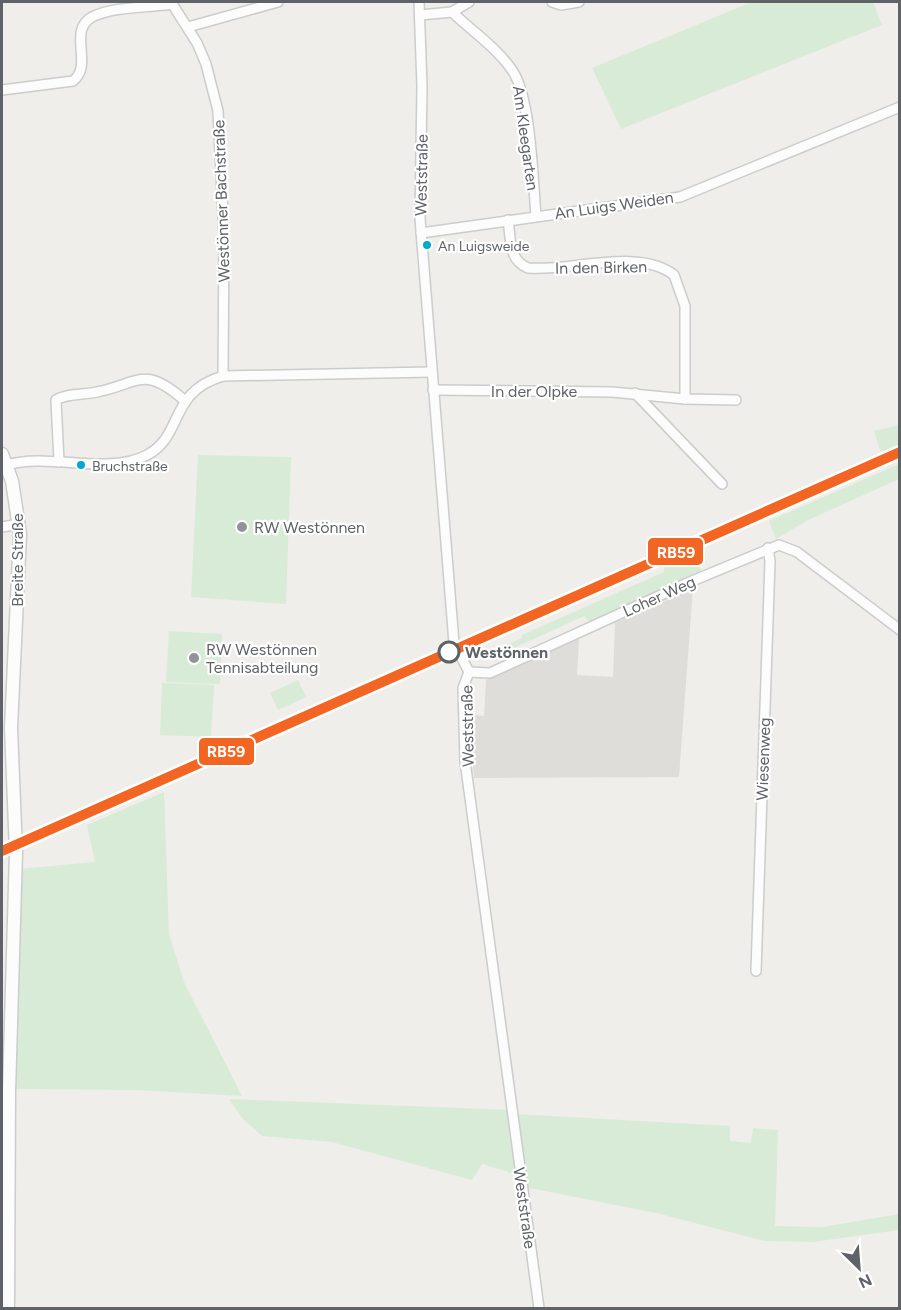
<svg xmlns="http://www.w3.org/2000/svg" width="901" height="1310" font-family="Figtree,sans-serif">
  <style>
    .industrial { fill: #dfddda }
    .green { fill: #d8ebd6 }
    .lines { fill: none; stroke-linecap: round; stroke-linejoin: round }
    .minor-casing { stroke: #cbcccc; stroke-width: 12 }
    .tertiary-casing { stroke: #cbcccc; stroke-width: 15 }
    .minor { stroke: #fdfcfc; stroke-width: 9 }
    .tertiary { stroke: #fdfcfc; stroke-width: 12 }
    .rail-1-casing { stroke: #fff; stroke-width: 15 }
    .rail-1 { stroke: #f26522; stroke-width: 10 }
    .bus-dot { fill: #00a9ce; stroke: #fff; stroke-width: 2 }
    .poi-dot { fill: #919496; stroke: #fff; stroke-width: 2 }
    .stop-dot { fill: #fff; stroke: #5f6368; stroke-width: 3 }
    .labels { text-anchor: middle; stroke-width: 4.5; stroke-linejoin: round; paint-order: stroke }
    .bus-label { font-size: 14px; fill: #5f6368; stroke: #fff; text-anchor: start }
    .street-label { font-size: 16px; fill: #5f6368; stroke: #fff }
    .poi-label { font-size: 16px; fill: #5f6368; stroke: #fff; text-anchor: start }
    .stop-label { font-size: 16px; font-weight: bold; fill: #5f6368; stroke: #fff; text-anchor: start }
    .line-badge { stroke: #fff; stroke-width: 2 }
    .badge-label { font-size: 16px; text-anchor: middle; font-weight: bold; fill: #fff }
  </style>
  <rect width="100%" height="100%" fill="#efeeea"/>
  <path class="industrial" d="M693 588 679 777 474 778 468 714 484 716 486 680 579 639 577 675 613 677 615 623Z"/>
  <g class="green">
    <path d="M752 2H873L882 25 621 129 592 68Z"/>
    <path d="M899 425V445L881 453 874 431Z"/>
    <path d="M198 455 291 457 286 604 191 597Z"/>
    <path d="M899 464V479L806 521 776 539 769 521Z"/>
    <path d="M695 555 701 571 589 622 584 616 490 659 487 654 522 638V635L664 572V568Z"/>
    <path d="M169 631 222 634 220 684 166 682Z"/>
    <path d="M298 680 306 697 278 710 270 693Z"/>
    <path d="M162 683 214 685 211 737 160 735Z"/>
    <path d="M164 792 169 934 184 982 242 1096 137 1090 13 1089 19 869 95 862 87 825Z"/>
    <path d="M229 1099 510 1110 518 1175 482 1164 472 1180 332 1142 262 1136 242 1118Z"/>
    <path d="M515 1114 730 1126V1141L751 1143 753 1128 778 1130 775 1226 823 1227 899 1214V1230L813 1242 765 1241 656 1213 525 1187Z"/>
  </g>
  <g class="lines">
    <g class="minor-casing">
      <g id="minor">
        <path d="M171 2 197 43 206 64 218 111 224 236 223 376"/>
        <path d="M419 2 422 86 420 218 454 643 469 672"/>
        <path d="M552 2 561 5 579 2"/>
        <path d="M452 12 469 2"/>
        <path d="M420 15 452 12C472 31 496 47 512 70 531 97 533 181 536 216"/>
        <path d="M188 27 278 2"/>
        <path d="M2 90 73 81C94 65 67 31 92 17 114 6 147 8 172 4"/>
        <path d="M508 220C511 238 508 260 528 268 570 272 639 247 674 275L685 306V399"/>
        <path d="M421 233 680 197 900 107"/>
        <path d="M433 390 612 392 685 399 736 400"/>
        <path d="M635 393 722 484"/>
        <path d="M59 462 56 400C67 393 84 395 97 392 140 383 144 365 184 400"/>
        <path d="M7 465C49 452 107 476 147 455 184 436 168 392 223 376L431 372"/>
        <path d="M2 527 19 524"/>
        <path d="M469 672 463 688 465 761 539 1308"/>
        <path d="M469 672 490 673 685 584 779 545 797 552 900 630"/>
        <path d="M756 971 770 561 768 548"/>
      </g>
    </g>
    <g class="tertiary-casing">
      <path id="tertiary" d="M2 454 12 481 20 534 11 728 16 852 9 1091 8 1308"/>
    </g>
    <use href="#minor" class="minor"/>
    <use href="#tertiary" class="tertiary"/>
    <g class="rail-1-casing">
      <path id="rail-1" d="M2 851 900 452"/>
    </g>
    <use href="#rail-1" class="rail-1"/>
  </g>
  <g class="bus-dot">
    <circle cx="427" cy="245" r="5"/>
    <circle cx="81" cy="465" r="5"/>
  </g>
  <g class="poi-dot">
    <circle cx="242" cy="527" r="6"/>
    <circle cx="194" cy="658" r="6"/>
  </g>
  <circle class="stop-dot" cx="449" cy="652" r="10"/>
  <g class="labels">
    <g class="bus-label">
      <text x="438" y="251">An Luigsweide</text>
      <text x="92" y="471">Bruchstraße</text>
    </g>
    <g class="street-label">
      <text transform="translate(526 138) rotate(82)" y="6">Am Kleegarten</text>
      <text transform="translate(421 175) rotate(-89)" y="6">Weststraße</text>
      <text transform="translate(221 201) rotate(-92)" y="6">Westönner Bachstraße</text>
      <text transform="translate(614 205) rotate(-8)" y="6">An Luigs Weiden</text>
      <text transform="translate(601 267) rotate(-1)" y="6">In den Birken</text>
      <text x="534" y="397">In der Olpke</text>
      <text transform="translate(17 560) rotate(-90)" y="6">Breite Straße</text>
      <text transform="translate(659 596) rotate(-24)" y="6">Loher Weg</text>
      <text transform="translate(467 726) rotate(-91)" y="6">Weststraße</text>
      <text transform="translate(763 759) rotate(-88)" y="6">Wiesenweg</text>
      <text transform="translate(525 1208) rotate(82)" y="6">Weststraße</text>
    </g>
    <g class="poi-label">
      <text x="254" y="533">RW Westönnen</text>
      <text x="206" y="655">RW Westönnen<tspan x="206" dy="18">Tennisabteilung</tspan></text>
    </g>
    <g class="stop-label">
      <text x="465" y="658">Westönnen</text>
    </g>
  </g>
  <g class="line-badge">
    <rect x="647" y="537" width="57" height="29" rx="6" fill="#f26522"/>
    <rect x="198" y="737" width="57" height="29" rx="6" fill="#f26522"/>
  </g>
  <g class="badge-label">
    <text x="676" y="558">RB59</text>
    <text x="226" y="757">RB59</text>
  </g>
  <rect width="901" height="1310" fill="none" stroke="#5f6368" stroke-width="6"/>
  <g transform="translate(859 1268) rotate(155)" stroke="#ffffff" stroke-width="4.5" paint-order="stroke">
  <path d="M0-4.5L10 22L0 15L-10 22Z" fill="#5f6368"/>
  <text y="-9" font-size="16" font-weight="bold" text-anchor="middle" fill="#5f6368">N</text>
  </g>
</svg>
